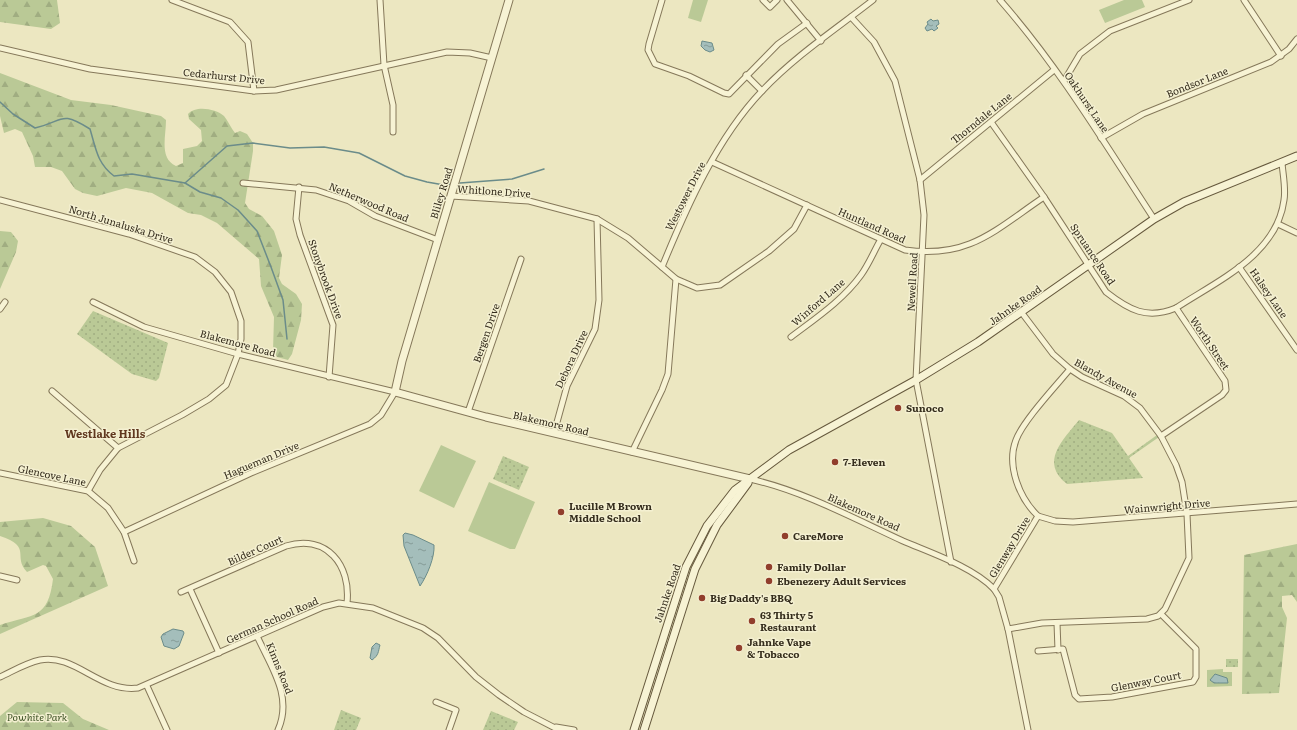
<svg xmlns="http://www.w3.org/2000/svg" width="1297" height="730" font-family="Literata,serif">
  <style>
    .grass { fill: #bac996 }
    .forest { fill: url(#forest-firs) }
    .park { fill: url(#park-dots) }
    .water { fill: url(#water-ripples); stroke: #6b8c8a }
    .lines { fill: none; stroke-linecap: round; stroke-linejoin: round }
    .stream { stroke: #6b8c8a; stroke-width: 1.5 }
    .minor-casing { stroke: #85785a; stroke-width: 7 }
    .tertiary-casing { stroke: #85785a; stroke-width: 9 }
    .secondary-casing { stroke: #66593d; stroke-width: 9 }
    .minor { stroke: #f7f3d4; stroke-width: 5 }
    .tertiary { stroke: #f7f3d4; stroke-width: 7 }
    .secondary { stroke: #f7f3d4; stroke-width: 7 }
    .poi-dot { fill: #913e2c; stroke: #f4f0d1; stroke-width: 1.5 }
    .labels { text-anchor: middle; stroke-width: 3; stroke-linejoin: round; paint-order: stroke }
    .street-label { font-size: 10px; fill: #352d1d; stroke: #f4f0d1 }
    .poi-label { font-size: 10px; font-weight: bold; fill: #352d1d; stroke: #f4f0d1; text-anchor: start }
    .park-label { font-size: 10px; font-style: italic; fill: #3d5125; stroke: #f4f0d1 }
    .neighbourhood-label { font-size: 11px; font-weight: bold; fill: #60381f; stroke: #f4f0d1 }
  </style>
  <defs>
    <pattern id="forest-firs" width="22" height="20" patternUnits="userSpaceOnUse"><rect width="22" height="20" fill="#bac996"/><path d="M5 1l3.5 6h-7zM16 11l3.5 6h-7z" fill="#a0ad81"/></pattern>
    <pattern id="park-dots" width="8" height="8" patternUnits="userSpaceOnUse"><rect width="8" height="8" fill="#bac996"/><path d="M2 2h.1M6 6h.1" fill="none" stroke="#a0ad81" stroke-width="1.8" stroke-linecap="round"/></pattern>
    <pattern id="water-ripples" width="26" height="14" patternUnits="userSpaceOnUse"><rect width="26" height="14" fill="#a4bebb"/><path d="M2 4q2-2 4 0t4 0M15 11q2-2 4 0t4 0" fill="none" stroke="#869b97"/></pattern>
  </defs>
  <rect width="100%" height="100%" fill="#ece7c1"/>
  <g class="grass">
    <path d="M693 0H708L701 22 688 18Z"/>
    <path d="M1124 0H1142L1145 7 1105 23 1099 10Z"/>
    <path d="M441 445 476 461 454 508 419 491Z"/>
    <path d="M489 482 535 502 515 549H510L468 531Z"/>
    <path d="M1223 669V672H1232V686L1207 687V670Z"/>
  </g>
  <g class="forest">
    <path d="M0 0H57L60 23 51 29 0 22Z"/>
    <path d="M0 73 71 100 111 105 161 116 166 120C166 137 159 158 176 166L183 163V149L197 146 202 141 201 130 189 119 188 114C196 105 216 109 224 116 228 121 231 128 235 133L240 131 247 134 253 143V151L245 203 249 209 262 216 274 231 282 255 279 278 282 284 296 294 302 304 301 320 292 354 288 360 277 357 273 351 274 317 261 286 259 259 217 223 201 215 188 213 152 193 126 188 97 196 83 193 75 189 62 171 51 167H35L33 156 22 132 15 129 4 133 0 116Z"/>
    <path d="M0 231 11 232 18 241 16 252 0 289Z"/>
    <path d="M43 518 71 526 95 547 108 586 0 634V625C34 614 48 619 53 579L46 566 43 565 27 572C12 556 33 547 0 536V522Z"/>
    <path d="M1297 544V602L1292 595 1282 596V607L1287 618 1279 693 1242 694 1244 555Z"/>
    <path d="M17 702 63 703 83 719 109 730H0V716Z"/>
  </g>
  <g class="park">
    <path d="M93 311 168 343 159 378 156 381 132 374 77 334Z"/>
    <path d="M1079 420 1112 433 1128 456 1157 435 1159 437 1129 458 1143 478 1067 484C1039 462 1063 440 1079 420Z"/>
    <path d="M503 456 529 467 519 490 493 479Z"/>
    <rect x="1226" y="659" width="12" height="8"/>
    <path d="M341 710 361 718 356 730H334Z"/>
    <path d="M491 711 518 722 514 730H483Z"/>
  </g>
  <g class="water">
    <path d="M931 19 933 21 938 20 939 24 936 26 938 28 934 31 932 29 927 31 925 28 928 24 927 22Z"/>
    <path d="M702 41 712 43 714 50 710 52 705 50 701 46Z"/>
    <path d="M405 533 413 535 434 545C435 557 427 576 420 586L404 546 403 535Z"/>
    <path d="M173 629 183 631 184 633 179 646 174 649 164 646 161 637 163 634Z"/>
    <path d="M376 643 380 645C378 652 379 655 372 660L370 658 372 647Z"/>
    <path d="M1215 674 1227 678 1228 683H1214L1210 680Z"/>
  </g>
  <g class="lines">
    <g class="stream">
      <path d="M0 102 13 114 35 128C65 121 59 110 90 129 96 149 97 163 114 176L132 174 185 183 200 192 221 198 238 210 257 231 271 267 283 300 287 339"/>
      <path d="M185 183 227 146 253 143 290 148 324 147 359 153 405 176 427 182 444 185 451 184"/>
      <path d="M460 183 512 179 544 169"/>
    </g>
    <g class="minor-casing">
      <g id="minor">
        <path d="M172 0 230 22 248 42 254 91"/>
        <path d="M380 0 384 65 393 105V132"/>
        <path d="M662 0 649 44 648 50 655 64 689 76 724 93 729 94 778 44 807 23"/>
        <path d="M763 0 770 7 777 0"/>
        <path d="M787 0 821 41"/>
        <path d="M1000 0C1059 67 1105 144 1154 219"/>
        <path d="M1244 0 1281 56"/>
        <path d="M851 17 874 42 895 81 920 180 924 215 916 380 951 562"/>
        <path d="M0 48 90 69 254 91 276 90 447 52 470 53 492 58"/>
        <path d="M746 75 762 91"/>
        <path d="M1064 81 1080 54 1110 31 1189 0"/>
        <path d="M991 122 1044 197 1106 292C1129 310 1147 320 1176 308 1217 281 1277 255 1284 200 1286 189 1283 175 1282 163"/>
        <path d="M1101 138 1143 114 1271 62 1289 49 1297 39"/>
        <path d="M712 162 905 250C969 259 995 230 1044 197"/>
        <path d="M920 180 1054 70"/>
        <path d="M243 183 316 190 349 201 375 216 438 240"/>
        <path d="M299 187 296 219 300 235 333 325 329 377"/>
        <path d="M451 196 529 201 597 219 628 238 662 267"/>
        <path d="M0 200 129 234 195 257 215 272 231 292 241 321V339L238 354 226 385 209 399 182 415 118 448 100 470 88 491"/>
        <path d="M1278 224 1297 233"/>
        <path d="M1239 267 1297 350"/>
        <path d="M676 279 697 288 720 285 769 251 794 229 807 205"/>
        <path d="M93 302 144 327 238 354 395 392 381 415 370 424 251 473 124 532"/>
        <path d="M0 309 5 302"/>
        <path d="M791 337C816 318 843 300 861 275 869 264 874 251 881 239"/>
        <path d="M52 391 118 448"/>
        <path d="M468 412 521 259"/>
        <path d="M554 433 567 386 595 329 599 300 597 219"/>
        <path d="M1161 436 1222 395 1226 390 1225 381 1176 308"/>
        <path d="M632 452 662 390 668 374 676 279 662 267C687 206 717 138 762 91 795 56 836 29 873 0"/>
        <path d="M0 473 88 491 108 508 124 532 134 561"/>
        <path d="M750 479C803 491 853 518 903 541 931 553 973 567 994 589"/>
        <path d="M1038 516 1055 521 1073 522 1297 504"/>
        <path d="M0 576 17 580"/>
        <path d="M190 589 219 653"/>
        <path d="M181 592 286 546C327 534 351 565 347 603"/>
        <path d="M1057 623 1058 650"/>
        <path d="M1008 629 1042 623 1147 619 1158 616 1165 609 1189 558 1187 514 1182 482 1176 465 1161 436 1140 408 1124 396 1082 377 1070 369 1053 354 1022 313"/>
        <path d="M257 636C271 667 293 696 278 730"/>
        <path d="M1038 651 1063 649 1075 695 1079 699 1112 697 1193 682 1196 677V649L1161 614"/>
        <path d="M0 677C13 671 26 663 40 660 75 653 100 693 138 688L323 607 339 603 373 608 423 628 438 638 476 677 499 695 524 712 559 730"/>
        <path d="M147 686 167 730"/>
        <path d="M436 702 456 710 449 730"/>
        <path d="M556 727 574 730"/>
        <path d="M1028 730 1008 629 999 597 994 589 1038 516C1020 499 1006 466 1016 440 1023 421 1055 387 1070 369"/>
      </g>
    </g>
    <g class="tertiary-casing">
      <path id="tertiary" d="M509 0 402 361 395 392 486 417 750 479"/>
    </g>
    <g class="secondary-casing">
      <g id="secondary">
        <path d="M634 730 686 567 707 526 735 490 789 450 916 380 978 342 1154 219 1184 202 1297 156"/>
        <path d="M644 730 695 569 717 525 748 483"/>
      </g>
    </g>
    <use href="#minor" class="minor"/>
    <use href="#tertiary" class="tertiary"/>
    <use href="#secondary" class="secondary"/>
  </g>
  <g class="poi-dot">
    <circle cx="898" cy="408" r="4"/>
    <circle cx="835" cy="462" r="4"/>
    <circle cx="561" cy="512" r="4"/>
    <circle cx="785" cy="536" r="4"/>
    <circle cx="769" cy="567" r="4"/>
    <circle cx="769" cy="581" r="4"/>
    <circle cx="702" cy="598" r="4"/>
    <circle cx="752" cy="621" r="4"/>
    <circle cx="739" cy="648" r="4"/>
  </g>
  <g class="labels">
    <g class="street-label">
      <text transform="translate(224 76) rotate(6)" y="4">Cedarhurst Drive</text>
      <text transform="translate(1197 82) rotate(-22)" y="4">Bondsor Lane</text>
      <text transform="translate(1087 102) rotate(56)" y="4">Oakhurst Lane</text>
      <text transform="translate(981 118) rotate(-39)" y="4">Thorndale Lane</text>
      <text transform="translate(494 191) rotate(4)" y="4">Whitlone Drive</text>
      <text transform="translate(441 193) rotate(-73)" y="4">Bliley Road</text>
      <text transform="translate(685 196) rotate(-63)" y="4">Westower Drive</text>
      <text transform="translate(369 202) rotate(23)" y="4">Netherwood Road</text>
      <text transform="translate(121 224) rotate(17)" y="4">North Junaluska Drive</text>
      <text transform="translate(872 225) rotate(24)" y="4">Huntland Road</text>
      <text transform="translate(1093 254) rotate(56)" y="4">Spruance Road</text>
      <text transform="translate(326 279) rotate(70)" y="4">Stonybrook Drive</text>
      <text transform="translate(912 282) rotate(-87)" y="4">Newell Road</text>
      <text transform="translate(1269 293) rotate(55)" y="4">Halsey Lane</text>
      <text transform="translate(818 302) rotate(-41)" y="4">Winford Lane</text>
      <text transform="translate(1015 305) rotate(-35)" y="4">Jahnke Road</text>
      <text transform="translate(486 333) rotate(-71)" y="4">Bergen Drive</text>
      <text transform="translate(238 343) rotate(15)" y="4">Blakemore Road</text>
      <text transform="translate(1210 343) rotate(56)" y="4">Worth Street</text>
      <text transform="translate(571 359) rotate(-65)" y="4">Debora Drive</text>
      <text transform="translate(1106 378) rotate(29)" y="4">Blandy Avenue</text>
      <text transform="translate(551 423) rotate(13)" y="4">Blakemore Road</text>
      <text transform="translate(261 460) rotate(-23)" y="4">Hagueman Drive</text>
      <text transform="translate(52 475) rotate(12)" y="4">Glencove Lane</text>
      <text transform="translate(1167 506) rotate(-5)" y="4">Wainwright Drive</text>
      <text transform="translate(864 512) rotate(24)" y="4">Blakemore Road</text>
      <text transform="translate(1009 547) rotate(-59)" y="4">Glenway Drive</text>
      <text transform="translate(255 550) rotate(-24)" y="4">Bilder Court</text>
      <text transform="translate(667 593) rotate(-71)" y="4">Jahnke Road</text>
      <text transform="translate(272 620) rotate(-24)" y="4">German School Road</text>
      <text transform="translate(280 668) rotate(68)" y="4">Kinns Road</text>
      <text transform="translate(1146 681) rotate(-11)" y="4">Glenway Court</text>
    </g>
    <g class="poi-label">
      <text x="906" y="412">Sunoco</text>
      <text x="843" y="466">7-Eleven</text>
      <text x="569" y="510">Lucille M Brown<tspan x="569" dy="12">Middle School</tspan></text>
      <text x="793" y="540">CareMore</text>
      <text x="777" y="571">Family Dollar</text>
      <text x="777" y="585">Ebenezery Adult Services</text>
      <text x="710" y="602">Big Daddy's BBQ</text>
      <text x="760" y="619">63 Thirty 5<tspan x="760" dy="12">Restaurant</tspan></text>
      <text x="747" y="646">Jahnke Vape<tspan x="747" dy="12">&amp; Tobacco</tspan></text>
    </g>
    <g class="park-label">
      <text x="37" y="721">Powhite Park</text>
    </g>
    <g class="neighbourhood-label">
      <text x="105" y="438">Westlake Hills</text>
    </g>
  </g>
</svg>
